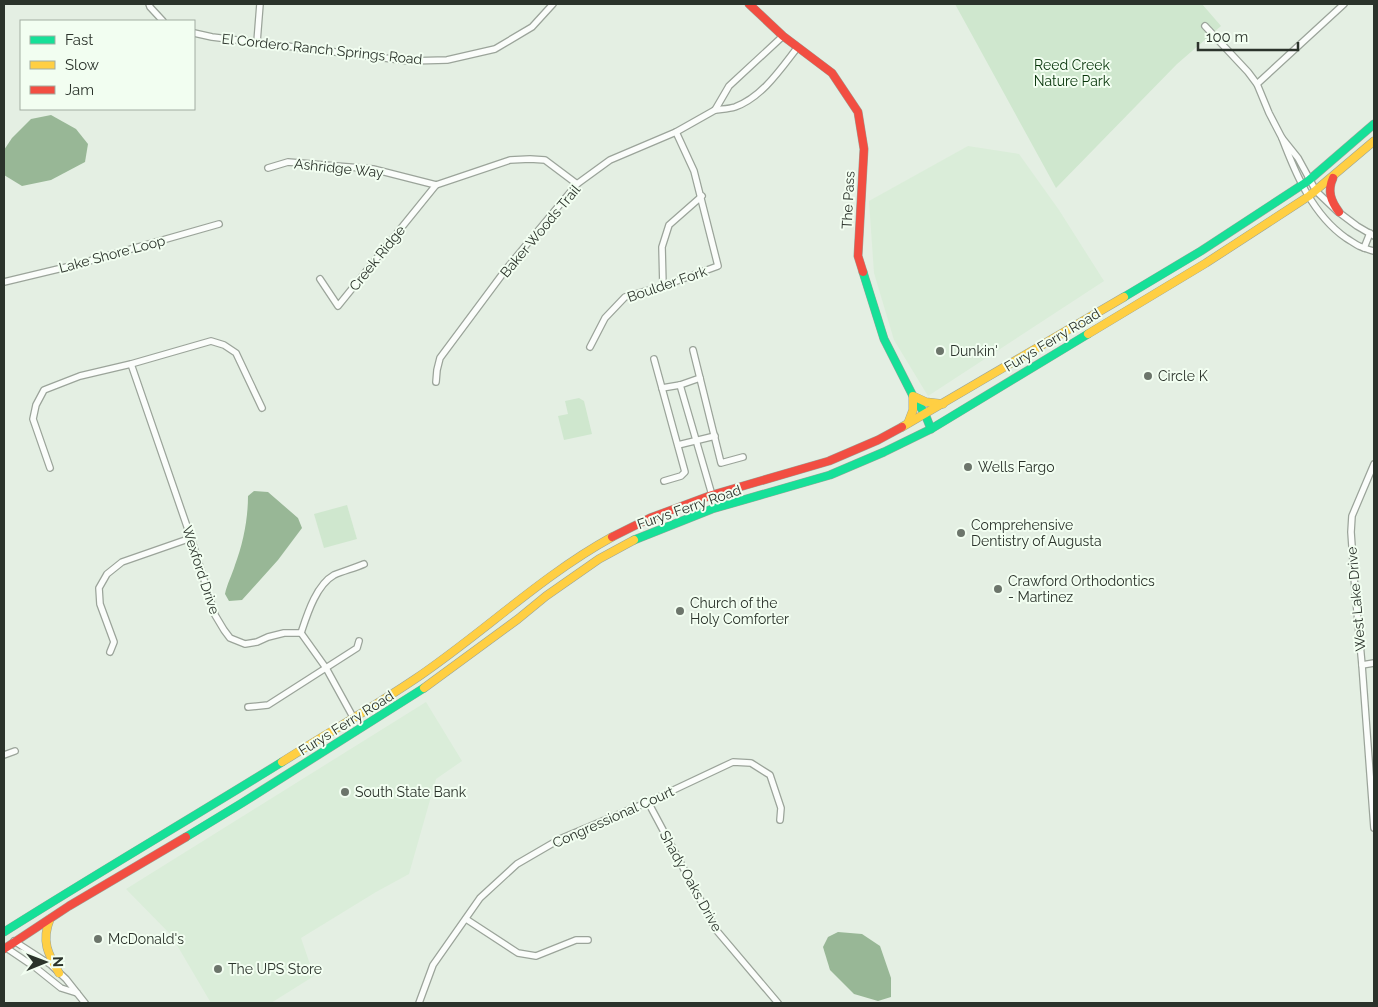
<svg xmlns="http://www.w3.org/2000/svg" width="1378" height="1007" font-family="Raleway,sans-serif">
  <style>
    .built { fill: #daedd9 }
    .green { fill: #cfe7ce }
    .water { fill: #98b796 }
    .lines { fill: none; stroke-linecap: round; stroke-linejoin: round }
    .street-casing { stroke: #9ba49a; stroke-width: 8 }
    .fast-casing { stroke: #9ba49a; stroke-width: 9 }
    .slow-casing { stroke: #9ba49a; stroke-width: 9 }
    .jam-casing { stroke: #9ba49a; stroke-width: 9 }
    .street { stroke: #fbfdfb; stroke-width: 5.5 }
    .fast { stroke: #16e098; stroke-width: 8 }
    .slow { stroke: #ffcf43; stroke-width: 8 }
    .jam { stroke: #f24e42; stroke-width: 8 }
    .poi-dot { fill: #6c756b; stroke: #f2fef1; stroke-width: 2 }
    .labels { text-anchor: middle; stroke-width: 4; stroke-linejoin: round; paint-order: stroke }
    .street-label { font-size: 14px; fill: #2b332b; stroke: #f2fef1 }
    .park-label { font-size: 14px; fill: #063409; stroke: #f2fef1 }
    .poi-label { font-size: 14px; fill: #2b332b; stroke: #f2fef1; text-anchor: start }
  </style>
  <rect width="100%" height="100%" fill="#e4efe3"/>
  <g class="built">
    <path d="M968 146 1019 154 1059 210 1104 281 928 396 894 340 874 273 869 201Z"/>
    <path d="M426 702 462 761 436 779 409 874 376 892 301 938 314 976 271 1003H211L171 935 126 889Z"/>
  </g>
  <g class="green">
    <path d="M955 4H1202L1221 26 1177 64 1056 188Z"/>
    <path d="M579 398 584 401 592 434 564 440 558 416 568 414 565 401Z"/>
    <path d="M347 505 357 539 324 548 314 514Z"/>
  </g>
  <g class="water">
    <path d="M51 115 76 129 88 144 85 162 51 180 22 186 4 175V150L12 138 31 119Z"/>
    <path d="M254 491 268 492 298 518 302 528 278 560 242 600 229 601 225 594C227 584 232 575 235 565 243 544 248 519 248 496Z"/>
    <path d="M838 932 862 934 880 946 891 978V997L878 1001 854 994 830 970 823 947 828 937Z"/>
  </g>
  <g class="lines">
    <g class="street-casing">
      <g id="street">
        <path d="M149 4 150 7 163 21"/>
        <path d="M1205 26 1248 72 1257 84 1269 113 1282 138"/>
        <path d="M194 33 212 37 409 61 447 60 495 49 532 27 553 4"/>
        <path d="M257 42 260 4"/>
        <path d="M1257 84 1344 4"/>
        <path d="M715 110C722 109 729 109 735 107 762 97 780 70 797 48"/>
        <path d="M268 168 288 162 373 169 436 185 510 160 530 159 545 160 577 184"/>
        <path d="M1374 236 1357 226 1337 211 1316 191 1298 158 1282 138C1296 175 1313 215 1346 238 1351 241 1355 244 1359 246 1364 248 1369 250 1374 251"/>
        <path d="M1364 248 1370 233"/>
        <path d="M320 279 338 306 436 185"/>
        <path d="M4 282 75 265 219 224"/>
        <path d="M663 286 662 247 669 225 702 196"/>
        <path d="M590 347 605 318 625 297 663 286 718 266 694 171 676 132"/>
        <path d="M693 350 721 463 743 457"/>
        <path d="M654 359 685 472 681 476 664 481"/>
        <path d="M131 364 191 538 215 615 224 630 230 638 245 644 257 642 268 637 284 633H301L326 668 353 717"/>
        <path d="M436 382 437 370 440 358 507 268 577 184 610 160 676 132 715 110 729 86 783 36"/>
        <path d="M680 385 712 495"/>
        <path d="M662 388 680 385 700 378"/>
        <path d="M678 445 715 436"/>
        <path d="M1374 464 1352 516 1351 532 1355 590 1362 665 1374 828"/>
        <path d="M50 468 33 419 36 405 44 390 80 376 131 364 211 341 224 345 236 353 262 408"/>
        <path d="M301 633C307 615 316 585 334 575 343 571 355 568 364 564"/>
        <path d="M110 652 114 642 100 604 99 588 107 574 122 562 191 538"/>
        <path d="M1362 665 1374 663"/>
        <path d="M248 707 268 705 357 648 359 641"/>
        <path d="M4 755 15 751"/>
        <path d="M648 802 717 931 778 1003"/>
        <path d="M466 919 518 953 536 956 576 940H588"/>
        <path d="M14 941 51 965 66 979 85 1003"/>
        <path d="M5 947 36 968 61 988 77 993"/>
        <path d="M419 1003 433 965 480 898 517 864 560 839 648 802 733 762 751 763 770 775 781 808 780 820"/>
      </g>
    </g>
    <g class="fast-casing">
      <g id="fast">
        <path d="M863 272 884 339 913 396 925 414 931 429"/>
        <path d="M1124 297 1201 251 1308 181 1374 124"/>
        <path d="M634 540 712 509 830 475 884 452 931 429 1088 334"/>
        <path d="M186 837 242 803 424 688"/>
        <path d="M4 932C96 874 190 819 282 762"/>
      </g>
    </g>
    <g class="slow-casing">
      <g id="slow">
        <path d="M1088 334 1206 263 1309 196 1374 141"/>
        <path d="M908 423 913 410V396L926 402 943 404"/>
        <path d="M902 427 1124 297"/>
        <path d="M424 688 518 619 546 596 599 559 634 540"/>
        <path d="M282 762C326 734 372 708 415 679 482 634 541 576 612 537"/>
        <path d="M50 919C41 941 48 954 59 973"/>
      </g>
    </g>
    <g class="jam-casing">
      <g id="jam">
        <path d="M749 4 783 36 832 73 858 112 864 149 858 256 863 272"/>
        <path d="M1333 178C1327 191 1331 201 1339 212"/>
        <path d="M612 537 650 518 712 495 829 461 878 440 902 427"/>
        <path d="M4 949 69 906 186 837"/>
      </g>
    </g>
    <use href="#street" class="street"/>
    <use href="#fast" class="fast"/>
    <use href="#slow" class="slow"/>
    <use href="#jam" class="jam"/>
  </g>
  <g class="poi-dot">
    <circle cx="940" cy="351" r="5"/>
    <circle cx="1148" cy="376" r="5"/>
    <circle cx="968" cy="467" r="5"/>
    <circle cx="961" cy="533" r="5"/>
    <circle cx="998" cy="589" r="5"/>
    <circle cx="680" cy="611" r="5"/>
    <circle cx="345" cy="792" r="5"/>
    <circle cx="98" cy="939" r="5"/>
    <circle cx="218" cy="969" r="5"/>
  </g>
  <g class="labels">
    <g class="street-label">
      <text transform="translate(322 49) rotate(6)" y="5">El Cordero Ranch Springs Road</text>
      <text transform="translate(339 168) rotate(6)" y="5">Ashridge Way</text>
      <text transform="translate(848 200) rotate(-87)" y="5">The Pass</text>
      <text transform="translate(540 231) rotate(-50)" y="5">Baker Woods Trail</text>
      <text transform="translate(112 254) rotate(-15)" y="5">Lake Shore Loop</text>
      <text transform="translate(377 258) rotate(-51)" y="5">Creek Ridge</text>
      <text transform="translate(667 284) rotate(-19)" y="5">Boulder Fork</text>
      <text transform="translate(1052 340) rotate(-31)" y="5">Furys Ferry Road</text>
      <text transform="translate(689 507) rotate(-19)" y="5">Furys Ferry Road</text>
      <text transform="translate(201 570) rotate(72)" y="5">Wexford Drive</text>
      <text transform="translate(1356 599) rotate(-95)" y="5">West Lake Drive</text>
      <text transform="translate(346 723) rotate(-32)" y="5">Furys Ferry Road</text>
      <text transform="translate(613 817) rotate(-24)" y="5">Congressional Court</text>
      <text transform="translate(691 881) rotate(61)" y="5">Shady Oaks Drive</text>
    </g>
    <g class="park-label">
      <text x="1072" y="70">Reed Creek<tspan x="1072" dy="16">Nature Park</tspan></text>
    </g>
    <g class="poi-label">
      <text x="950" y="356">Dunkin'</text>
      <text x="1158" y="381">Circle K</text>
      <text x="978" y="472">Wells Fargo</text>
      <text x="971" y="530">Comprehensive<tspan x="971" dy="16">Dentistry of Augusta</tspan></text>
      <text x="1008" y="586">Crawford Orthodontics<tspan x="1008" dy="16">- Martinez</tspan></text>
      <text x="690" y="608">Church of the<tspan x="690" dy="16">Holy Comforter</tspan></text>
      <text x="355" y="797">South State Bank</text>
      <text x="108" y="944">McDonald's</text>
      <text x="228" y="974">The UPS Store</text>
    </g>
  </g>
  <rect width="1378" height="1007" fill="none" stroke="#2b332b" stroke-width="10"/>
  <rect x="20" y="20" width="175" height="90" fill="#f2fef1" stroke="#a2ada2"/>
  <rect x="30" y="36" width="25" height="8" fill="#16e098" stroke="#a2ada2"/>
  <text x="65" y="45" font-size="15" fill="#2b332b">Fast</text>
  <rect x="30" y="61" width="25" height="8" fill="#ffcf43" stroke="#a2ada2"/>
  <text x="65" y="70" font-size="15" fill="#2b332b">Slow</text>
  <rect x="30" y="86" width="25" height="8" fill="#f24e42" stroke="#a2ada2"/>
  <text x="65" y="95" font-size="15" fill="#2b332b">Jam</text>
  <g transform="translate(45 962) rotate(89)" stroke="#f2fef1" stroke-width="4" paint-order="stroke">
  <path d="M0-4L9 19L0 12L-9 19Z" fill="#2b332b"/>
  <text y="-8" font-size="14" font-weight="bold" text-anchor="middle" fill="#2b332b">N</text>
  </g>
  <path d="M1198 42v8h100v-8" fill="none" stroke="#2b332b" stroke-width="2.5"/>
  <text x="1206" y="42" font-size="15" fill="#2b332b" stroke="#f2fef1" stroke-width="4" paint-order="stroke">100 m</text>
</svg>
